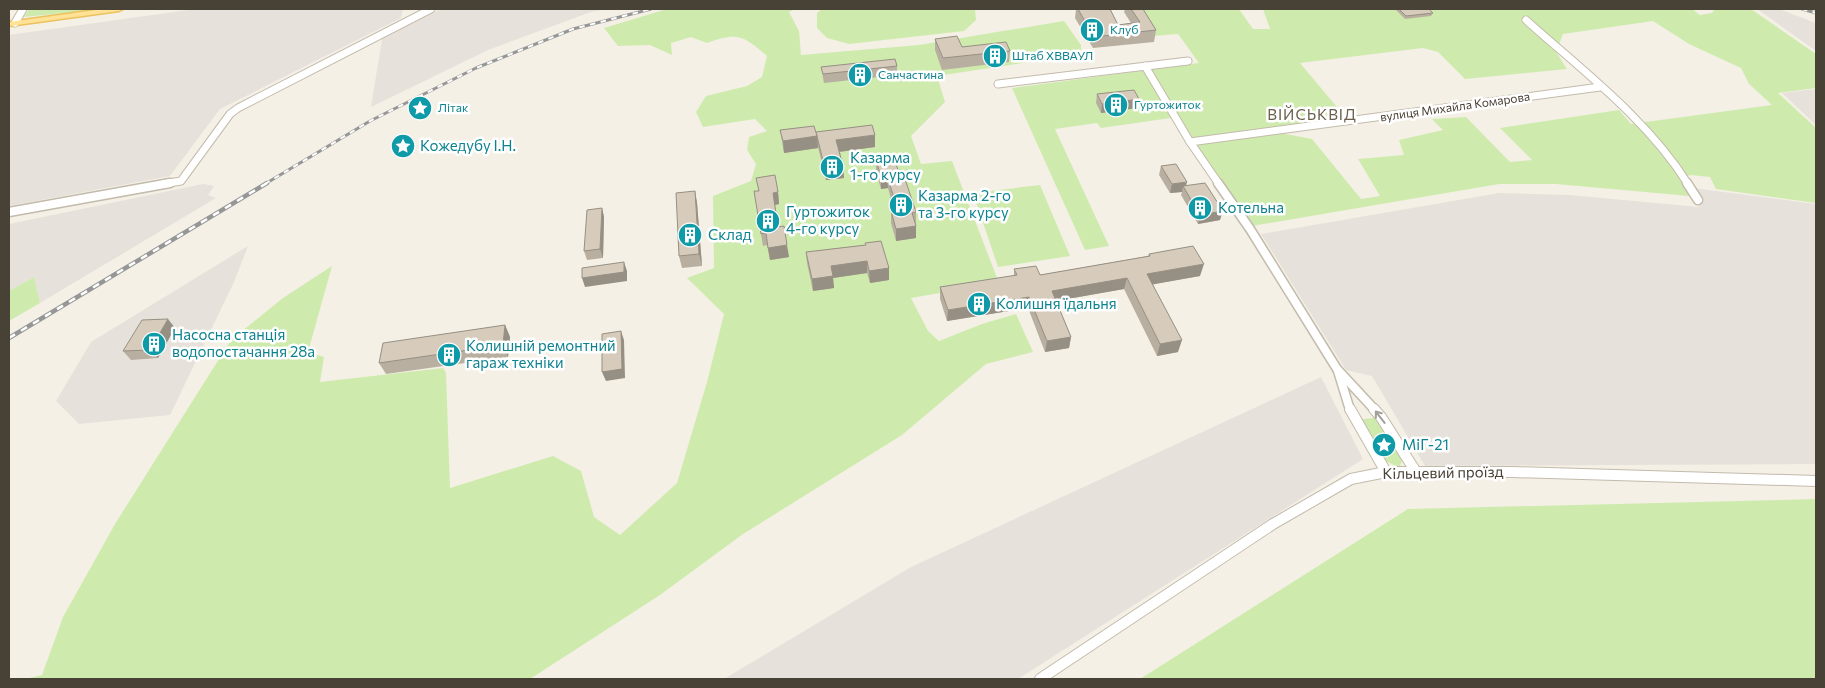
<svg xmlns="http://www.w3.org/2000/svg" width="1825" height="688" font-family="Commissioner,sans-serif">
  <style>
    .industrial { fill: #e6e2db }
    .green { fill: #ceebad }
    .lines { fill: none; stroke-linecap: round; stroke-linejoin: round }
    .minor-far2-casing { stroke: #c3bbab; stroke-width: 9 }
    .minor-far1-casing { stroke: #c3bbab; stroke-width: 11 }
    .minor-casing { stroke: #c3bbab; stroke-width: 12 }
    .major-casing { stroke: #ebc25e; stroke-width: 3 }
    .minor-far2 { stroke: #fff; stroke-width: 7 }
    .minor-far1 { stroke: #fff; stroke-width: 8 }
    .minor { stroke: #fff; stroke-width: 10 }
    .major { fill: #ffe295; fill-rule: evenodd }
    .rail-far1-casing { stroke: #969696; stroke-width: 3 }
    .rail-casing { stroke: #969696; stroke-width: 4.5 }
    .rail-far1 { stroke: #fff; stroke-width: 2; stroke-dasharray: 5.5; stroke-linecap: butt }
    .rail { stroke: #fff; stroke-width: 2.5; stroke-dasharray: 7; stroke-linecap: butt }
    .wall { fill: #b9afa1 }
    .shaded-wall { fill: #968f83 }
    .building { fill: #d7ccbb; stroke: #968f83 }
    .oneway { stroke: #a4a09a }
    .labels { text-anchor: middle; stroke-width: 5; stroke-linejoin: round; paint-order: stroke }
    .far-culture-label { font-size: 12px; fill: #0d838f; stroke: #fff; text-anchor: start }
    .far-street-label { font-size: 12px; fill: #484135; stroke: #fff }
    .far-quarter-label { font-size: 15px; letter-spacing: 1px; fill: #6b5f4c; stroke: #fff }
    .culture-label { font-size: 15px; fill: #0d838f; stroke: #fff; text-anchor: start }
    .street-label { font-size: 15px; fill: #484135; stroke: #fff }
  </style>
  <rect width="100%" height="100%" fill="#f4f0e6"/>
  <g class="industrial">
    <path d="M195 9H403L401 18 220 109 170 176 9 206V35Z"/>
    <path d="M441 9H607L591 12 488 50 371 107 382 39Z"/>
    <path d="M1757 9H1779L1816 23V51Z"/>
    <path d="M1816 89V125L1782 93Z"/>
    <path d="M203 184 214 186 208 195 216 198 40 303 34 277 9 291V224Z"/>
    <path d="M1693 188 1816 204V464L1425 466 1372 376 1346 370 1261 234 1499 193 1570 195 1699 207Z"/>
    <path d="M248 246 234 282 170 415 79 424 56 401 91 342Z"/>
    <path d="M1321 377 1363 459 1018 679H724L911 567Z"/>
  </g>
  <g class="green">
    <path d="M29 9H104L24 17Z"/>
    <path d="M667 9H796L789 12 799 31 801 55 919 45 1064 21 1081 45V54L937 76 945 102 911 136 921 164 952 161 999 283 911 298 928 331 939 341 982 324 1016 314 1033 352 986 364 902 435 743 534 660 595 530 679H25L42 675 63 617 115 524 231 340 283 298 332 266 308 352 324 357 320 382 443 368 446 373 450 488 553 456 581 471 594 517 620 535 677 483 707 382 724 314 687 278 714 268 713 196 751 181 756 164 747 150 749 137 767 131 755 119 703 127 696 112 706 96 747 86 762 77 767 56C743 35 737 32 707 43L691 37 671 43 672 55 650 45 618 46 604 28Z"/>
    <path d="M822 9H975L976 20 964 31 849 44 827 38 817 28V13Z"/>
    <path d="M1135 9H1239L1253 29H1270L1263 9H1692L1700 15 1712 13 1715 9H1751L1816 54V88L1778 93 1816 128V203L1716 189 1710 177 1690 175 1680 179 1689 196 1556 184H1499L1252 226 1195 145 1280 133 1312 139 1361 199 1380 196 1358 159 1404 155 1399 140 1443 130 1432 119 1466 117 1510 162 1532 160 1500 128 1619 110 1631 124 1772 105 1749 84 1741 68 1689 44 1653 21 1563 34 1556 52 1567 69 1465 79 1438 52 1423 48 1300 63 1347 119 1193 140 1178 117 1101 128 1097 123 1055 129 1109 246 1085 250 1012 88 1199 63 1178 34 1153 36Z"/>
    <path d="M1040 185 1070 256 998 267 973 193Z"/>
    <path d="M34 277 40 303 9 321V291Z"/>
    <path d="M1381 417 1405 454 1399 468 1377 456 1356 420Z"/>
    <path d="M1816 499V679H1140L1408 509Z"/>
  </g>
  <g class="lines">
    <g class="minor-far2-casing">
      <g id="minor-far2">
        <path d="M1526 20C1583 71 1647 119 1688 184"/>
        <path d="M15 23 23 9"/>
        <path d="M1145 66 1190 142 1219 184"/>
        <path d="M998 84 1188 61"/>
        <path d="M1190 142 1600 87"/>
        <path d="M163 184 181 181 230 114 238 108 431 9"/>
      </g>
    </g>
    <g class="minor-far1-casing">
      <g id="minor-far1">
        <path d="M1218 183 1250 229 1337 369 1375 410"/>
        <path d="M1687 183 1698 200"/>
        <path d="M9 212 170 183"/>
        <path d="M1338 371 1350 410"/>
      </g>
    </g>
    <g class="minor-casing">
      <g id="minor">
        <path d="M1350 409 1386 472"/>
        <path d="M1374 409 1381 417 1416 472"/>
        <path d="M1040 679 1273 524 1351 479 1386 472H1513L1816 481"/>
      </g>
    </g>
    <g class="major-casing">
      <path id="major" d="M103 9H123L119 11 9 26V22Z"/>
    </g>
    <use href="#minor-far2" class="minor-far2"/>
    <use href="#minor-far1" class="minor-far1"/>
    <use href="#minor" class="minor"/>
    <use href="#major" class="major"/>
    <g class="rail-far1-casing">
      <g id="rail-far1">
        <path d="M1802 9 1816 13"/>
        <path d="M265 184 370 121 476 68 573 29 651 9"/>
      </g>
    </g>
    <g class="rail-casing">
      <path id="rail" d="M9 338 267 183"/>
    </g>
    <use href="#rail-far1" class="rail-far1"/>
    <use href="#rail" class="rail"/>
  </g>
  <g class="wall">
    <path d="M1076 9H1110L1118 25 1131 23 1124 12 1125 9H1143L1156 30 1154 42 1093 48 1075 18Z"/>
    <path d="M1395 9H1429L1433 13 1431 16 1405 19Z"/>
    <path d="M935 39 962 47 1010 51 1009 62 942 70 935 50Z"/>
    <path d="M897 66V75L824 83 821 67Z"/>
    <path d="M1097 94 1139 99 1137 108 1101 113 1096 103Z"/>
    <path d="M780 130 816 134 875 147 840 152 844 178 826 180 818 147V148L784 153Z"/>
    <path d="M876 160 898 170 916 212V238L896 241 891 223V211L894 210 888 188 881 189 876 172Z"/>
    <path d="M1161 166 1187 186 1220 220 1198 224 1181 195 1182 192 1170 193 1159 175Z"/>
    <path d="M695 191 697 203 702 266 682 268 679 256Z"/>
    <path d="M754 191 778 192 779 204 775 205 778 227 789 257 770 260 767 245 763 246Z"/>
    <path d="M602 208 604 217 603 258 587 260 584 251Z"/>
    <path d="M865 245 889 280 870 283 867 273 833 278 834 288 813 291 807 263 806 252Z"/>
    <path d="M1149 254 1200 276 1153 284 1178 352 1157 356 1124 289 1056 301 1071 337 1069 348 1045 352 1028 308 947 321 940 299V287L1014 276V269L1040 275 1148 256Z"/>
    <path d="M505 325 510 337 508 357 386 374 379 363Z"/>
    <path d="M175 328 158 358 131 360 123 351Z"/>
  </g>
  <g class="shaded-wall">
    <path d="M1139 99 1137 108 1101 113 1102 104Z"/>
    <path d="M875 135V147L837 152 836 140Z"/>
    <path d="M817 136 818 148 784 153 783 141Z"/>
    <path d="M843 166 844 178 826 180 825 169Z"/>
    <path d="M887 176 888 188 881 189V177Z"/>
    <path d="M1187 182 1185 190 1183 186 1182 192 1170 193 1172 184Z"/>
    <path d="M695 191 697 203 702 266 699 254Z"/>
    <path d="M778 192 779 204 774 205 773 193Z"/>
    <path d="M602 208 604 217 603 258 600 249Z"/>
    <path d="M1223 211 1220 220 1198 224 1200 215Z"/>
    <path d="M916 226V238L896 241V229Z"/>
    <path d="M787 245 789 257 770 260 768 248Z"/>
    <path d="M867 261V273L833 278 834 288 813 291 812 279 831 266Z"/>
    <path d="M624 262 627 271V281L585 287 582 278Z"/>
    <path d="M1204 264 1200 276 1144 286 1147 274Z"/>
    <path d="M889 268V280L870 283 869 271Z"/>
    <path d="M1127 278 1124 289 1050 302 1052 291Z"/>
    <path d="M1029 297 1028 308 947 321 948 310Z"/>
    <path d="M168 319 175 328 158 358 150 350Z"/>
    <path d="M505 325 510 337 508 357 503 345Z"/>
    <path d="M621 331 624 340 625 378 606 381 602 372Z"/>
    <path d="M1071 337 1069 348 1045 352 1047 341Z"/>
    <path d="M1182 340 1178 352 1157 356 1160 344Z"/>
  </g>
  <g class="building">
    <path d="M1078 9H1110L1118 25 1140 22 1131 9H1143L1156 30 1094 37Z"/>
    <path d="M1399 9H1429L1433 13 1406 16Z"/>
    <path d="M957 36 962 47 1006 42 1010 51 943 58 935 39Z"/>
    <path d="M895 59 897 66 823 74 821 67Z"/>
    <path d="M1134 90 1139 99 1102 104 1097 94Z"/>
    <path d="M872 125 875 135 836 140 843 166 825 169 816 132Z"/>
    <path d="M814 126 817 136 783 141 780 130Z"/>
    <path d="M894 158 898 170H902L916 212 912 213 916 226 896 229 891 211 898 210 887 176 881 177 876 160Z"/>
    <path d="M1176 164 1187 182 1172 184 1161 166Z"/>
    <path d="M775 175 778 192 773 193 778 227 784 226 787 245 768 248 766 233 761 234 754 191H759L756 178Z"/>
    <path d="M1205 183 1223 211 1200 215 1183 186Z"/>
    <path d="M695 191 699 254 679 256 676 193Z"/>
    <path d="M602 208 600 249 584 251 587 210Z"/>
    <path d="M881 241 889 268 869 271 867 261 831 266 833 276 812 279 806 252 866 245 865 243Z"/>
    <path d="M1193 246 1204 264 1147 274 1182 340 1160 344 1127 278 1052 291 1071 337 1047 341 1029 297 948 310 940 287 1017 275 1014 269 1036 266 1040 275 1150 256 1149 254Z"/>
    <path d="M624 262V272L582 278V268Z"/>
    <path d="M168 319 150 350 123 351 142 320Z"/>
    <path d="M505 325 503 345 379 363 383 343Z"/>
    <path d="M621 331 622 369 602 372V334Z"/>
  </g>
  <defs><path id="oneway-shaft" d="M-6 0H5M1.5-3L5.5 0L1.5 3" fill="none" stroke-width="1.6" stroke-linecap="round" stroke-linejoin="round" transform="scale(1.25)"/></defs>
  <use class="oneway" href="#oneway-shaft" transform="translate(1380 417) rotate(-128)"/>
  <defs>
    <g id="building-disc" transform="scale(1.25)"><circle r="9.5" fill="#0f9aa8" stroke="#fff"/><path d="M-4-6H4V6H1V3H-1V6H-4ZM-2.5-4.3h1.7v1.8h-1.7ZM.8-4.3h1.7v1.8H.8ZM-2.5-1h1.7V.8h-1.7ZM.8-1h1.7V.8H.8Z" fill="#fff"/></g>
    <g id="sight-disc" transform="scale(1.25)"><circle r="9.5" fill="#0f9aa8" stroke="#fff"/><path d="M0-6L1.8-2.2L6-1.7L2.9 1.2L3.7 5.4L0 3.3L-3.7 5.4L-2.9 1.2L-6-1.7L-1.8-2.2Z" fill="#fff"/></g>
  </defs>
  <g fill-rule="evenodd">
    <use href="#building-disc" x="1092" y="30"/>
    <use href="#building-disc" x="995" y="56"/>
    <use href="#building-disc" x="860" y="75"/>
    <use href="#building-disc" x="1116" y="105"/>
    <use href="#sight-disc" x="420" y="108"/>
    <use href="#sight-disc" x="403" y="146"/>
    <use href="#building-disc" x="832" y="167"/>
    <use href="#building-disc" x="901" y="205"/>
    <use href="#building-disc" x="1200" y="208"/>
    <use href="#building-disc" x="768" y="221"/>
    <use href="#building-disc" x="690" y="235"/>
    <use href="#building-disc" x="979" y="304"/>
    <use href="#building-disc" x="154" y="344"/>
    <use href="#building-disc" x="449" y="355"/>
    <use href="#sight-disc" x="1384" y="445"/>
  </g>
  <g class="labels">
    <g class="far-culture-label">
      <text x="1110" y="34">Клуб</text>
      <text x="1012" y="60">Штаб ХВВАУЛ</text>
      <text x="878" y="79">Санчастина</text>
      <text x="1134" y="109">Гуртожиток</text>
      <text x="438" y="112">Літак</text>
    </g>
    <g class="far-street-label">
      <text transform="translate(1455 107) rotate(-8)" y="4">вулиця Михайла Комарова</text>
    </g>
    <g class="far-quarter-label">
      <text x="1312" y="120">ВІЙСЬКВІД</text>
    </g>
    <g class="culture-label">
      <text x="420" y="151">Кожедубу І.Н.</text>
      <text x="850" y="163">Казарма<tspan x="850" dy="17">1-го курсу</tspan></text>
      <text x="918" y="201">Казарма 2-го<tspan x="918" dy="17">та 3-го курсу</tspan></text>
      <text x="1218" y="213">Котельна</text>
      <text x="786" y="217">Гуртожиток<tspan x="786" dy="17">4-го курсу</tspan></text>
      <text x="708" y="240">Склад</text>
      <text x="996" y="309">Колишня їдальня</text>
      <text x="172" y="340">Насосна станція<tspan x="172" dy="17">водопостачання 28а</tspan></text>
      <text x="466" y="351">Колишній ремонтний<tspan x="466" dy="17">гараж техніки</tspan></text>
      <text x="1402" y="450">МіГ-21</text>
    </g>
    <g class="street-label">
      <text transform="translate(1443 473) rotate(-1)" y="5">Кільцевий проїзд</text>
    </g>
  </g>
  <rect width="1825" height="688" fill="none" stroke="#484135" stroke-width="20"/>
</svg>
